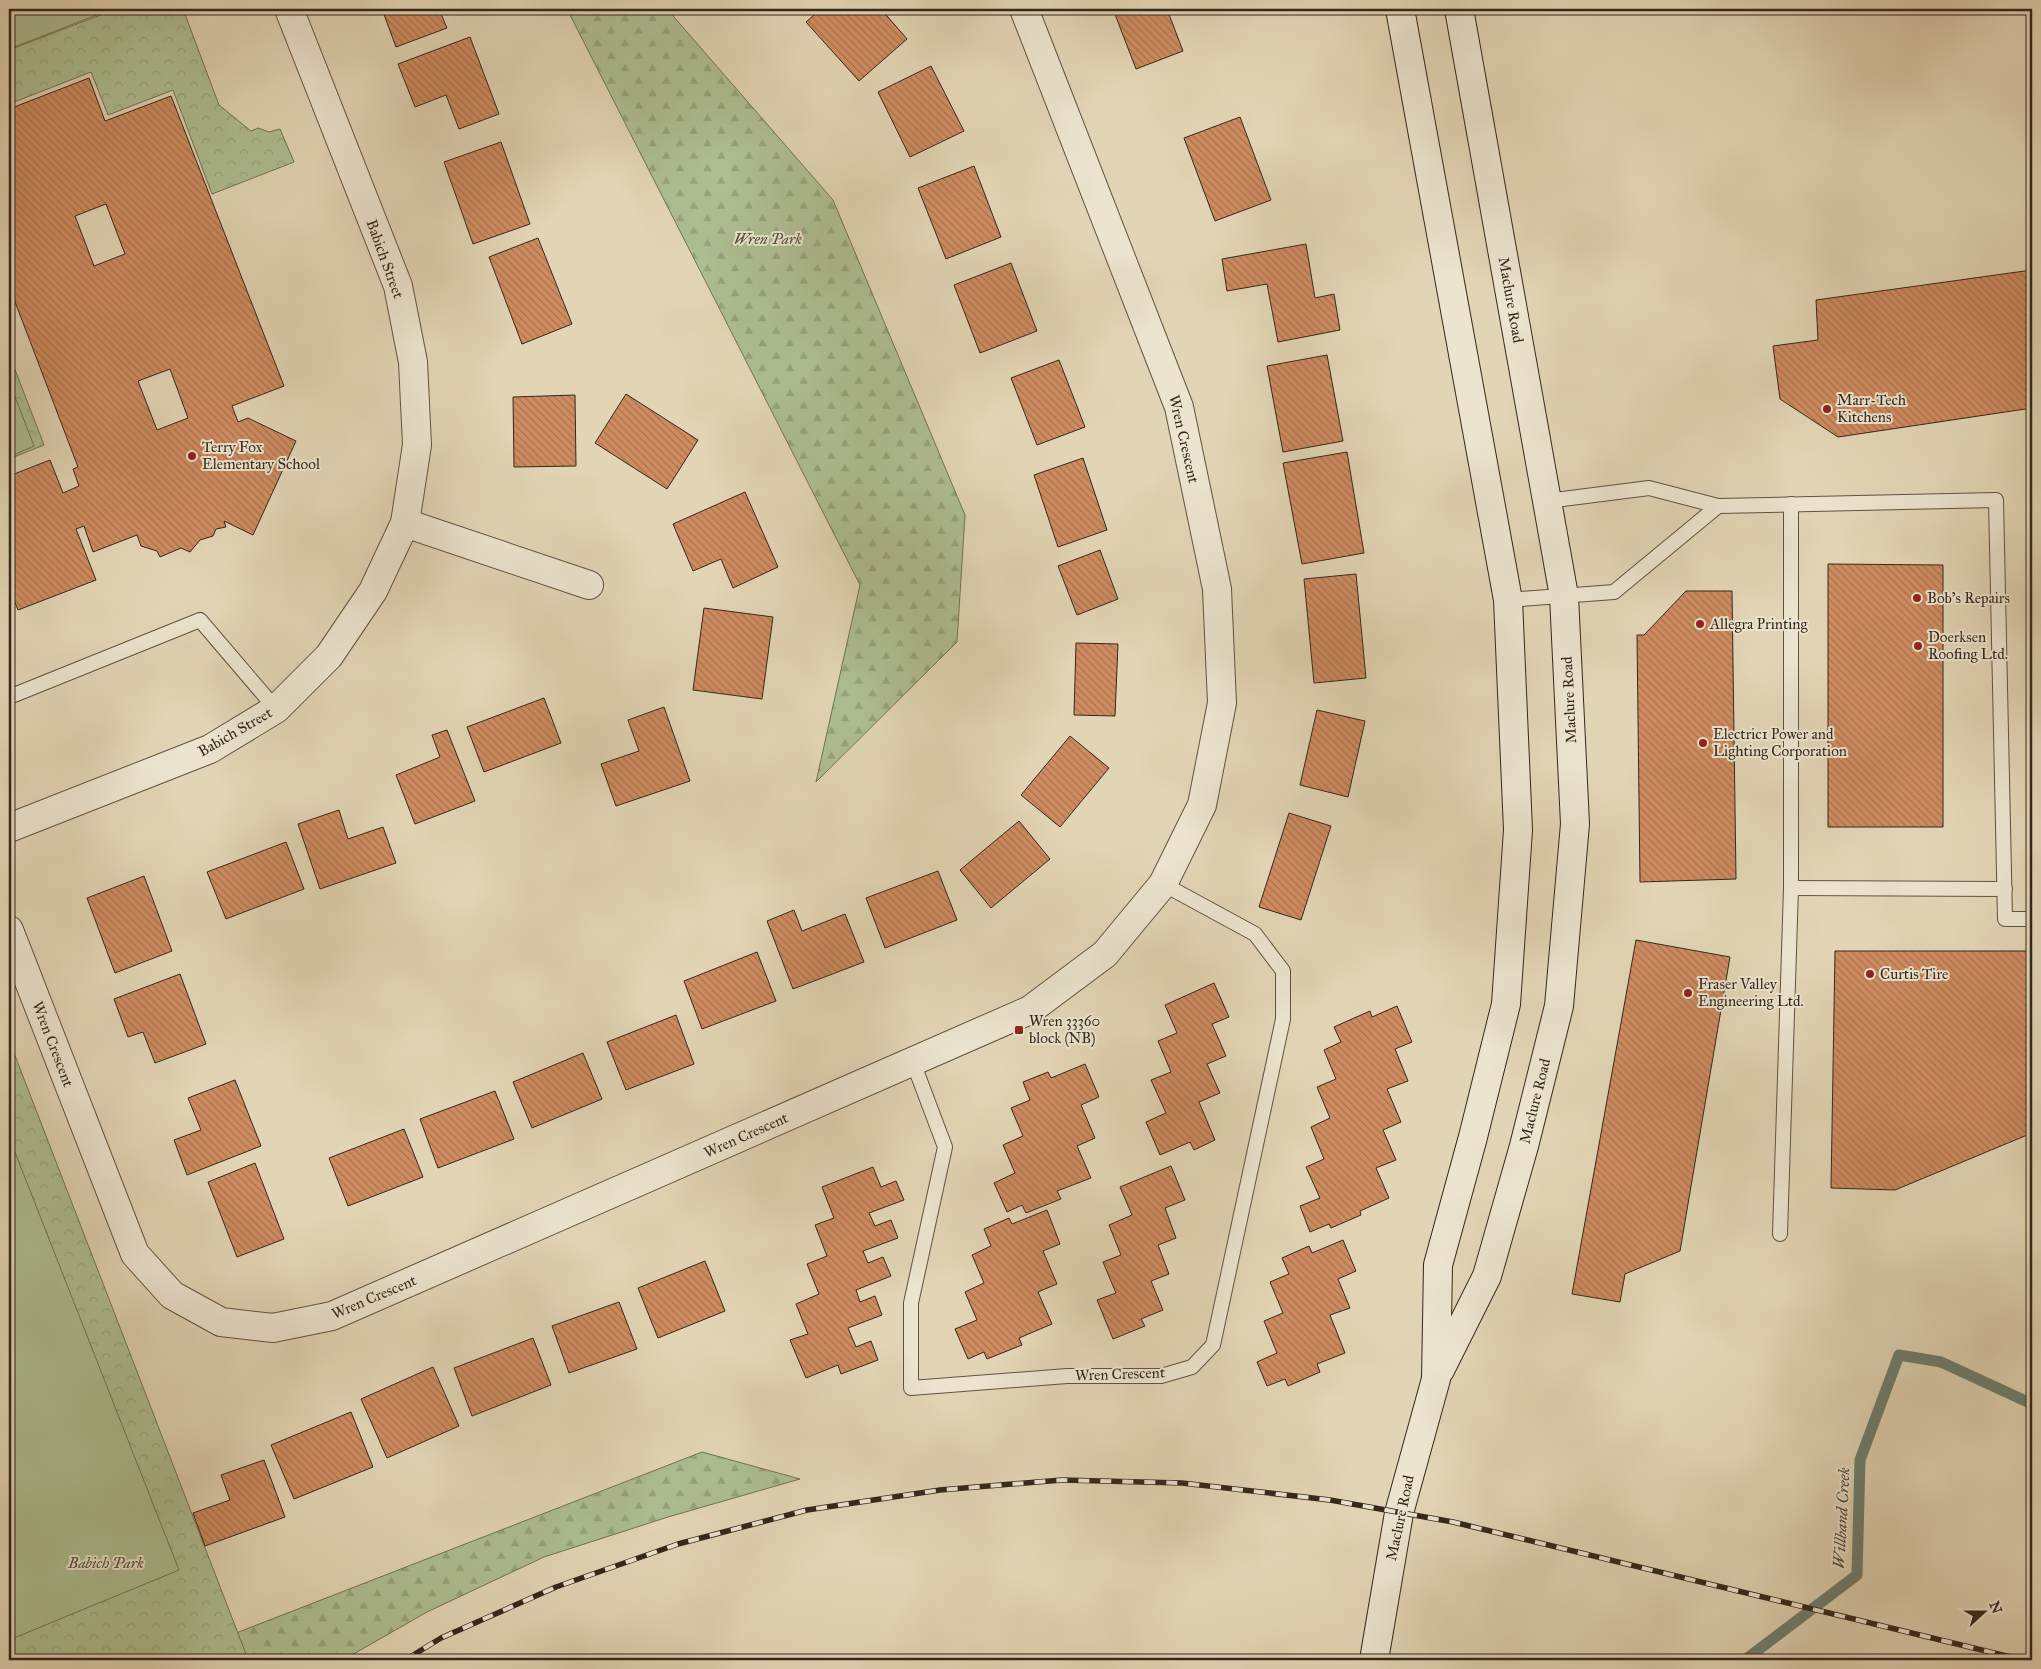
<svg xmlns="http://www.w3.org/2000/svg" width="2041" height="1669" font-family="'IM FELL Great Primer',serif">
  <style>
    .forest { fill: url(#forest-firs); stroke: #707257 }
    .park { fill: url(#park-crowns); stroke: #707257 }
    .pitch { fill: #adbe92; stroke: #707257 }
    .lines { fill: none; stroke-linecap: round; stroke-linejoin: round }
    .stream { stroke: #6e7f71; stroke-width: 11 }
    .building { fill: url(#building-back-hatch); stroke: #34271c; fill-rule: evenodd }
    .lane-casing { stroke: #605242; stroke-width: 16 }
    .street-casing { stroke: #605242; stroke-width: 30 }
    .secondary-casing { stroke: #34271c; stroke-width: 30 }
    .lane { stroke: #ece4cf; stroke-width: 14 }
    .street { stroke: #ece4cf; stroke-width: 28 }
    .secondary { stroke: #ece4cf; stroke-width: 28 }
    .rail-casing { stroke: #34271c; stroke-width: 5.5 }
    .rail { stroke: #ece4cf; stroke-width: 4; stroke-dasharray: 11; stroke-linecap: butt }
    .poi-dot { fill: #8f2418; stroke: #ece4cf; stroke-width: 2 }
    .labels { text-anchor: middle; stroke-width: 4; stroke-linejoin: round; paint-order: stroke }
    .park-label { font-size: 15px; font-style: italic; fill: #524d3a; stroke: #ece4cf }
    .street-label { font-size: 15px; fill: #34271c; stroke: #ece4cf }
    .poi-label { font-size: 15px; fill: #34271c; stroke: #ece4cf; text-anchor: start }
    .water-label { font-size: 16px; font-style: italic; fill: #4c4c40; stroke: #ece4cf }
  </style>
  <defs>
    <pattern id="forest-firs" width="22" height="20" patternUnits="userSpaceOnUse" patternTransform="scale(1.25)"><rect width="22" height="20" fill="#adbe92"/><path d="M5 1l3.5 6h-7zM16 11l3.5 6h-7z" fill="#95a37d"/></pattern>
    <pattern id="park-crowns" width="20" height="18" patternUnits="userSpaceOnUse" patternTransform="scale(1.25)"><rect width="20" height="18" fill="#adbe92"/><path d="M2 6a3 3 0 1 1 6 0M12 15a3 3 0 1 1 6 0" fill="none" stroke="#95a37d"/></pattern>
    <pattern id="building-back-hatch" width="6" height="6" patternUnits="userSpaceOnUse" patternTransform="scale(1.25)"><rect width="6" height="6" fill="#d08c61"/><path d="M-1 5l2 2M0 0l6 6M5-1l2 2" fill="none" stroke="#aa724f"/></pattern>
  </defs>
  <rect width="100%" height="100%" fill="#e2d5b5"/>
  <filter id="stains"><feTurbulence type="fractalNoise" baseFrequency=".004" numOctaves="4"/><feColorMatrix values="0 0 0 0 .2 0 0 0 0 .09 0 0 0 0 .02 0 0 0 .5 -.17"/></filter>
  <radialGradient id="worn" r=".72"><stop offset=".6" stop-color="#630" stop-opacity="0"/><stop offset="1" stop-color="#630" stop-opacity=".3"/></radialGradient>
  <g class="forest">
    <path d="M567 9H667L833 200 965 515 957 642 816 782 860 585Z"/>
    <path d="M702 1452 800 1479 668 1517 544 1557 427 1612 343 1660H94L177 1656Z"/>
  </g>
  <g class="park">
    <path d="M116 9H183L219 105 251 131 258 128 269 132 280 129 294 162 212 194 173 90 108 115 91 72 9 104V50Z"/>
    <path d="M9 354 44 445 9 459Z"/>
    <path d="M9 1040 246 1654 237 1660H9Z"/>
  </g>
  <g class="pitch">
    <path d="M9 9H112L9 49Z"/>
    <path d="M9 381 34 446 9 457Z"/>
    <path d="M9 1137 179 1570 9 1640Z"/>
  </g>
  <g class="lines">
    <path class="stream" d="M1745 1660 1857 1575 1860 1460 1899 1355 1941 1362 2032 1404"/>
  </g>
  <g class="building">
    <path d="M382 9H439L447 28 396 47Z"/>
    <path d="M821 9H881L907 39 859 81 806 22Z"/>
    <path d="M1113 9H1167L1183 51 1136 69Z"/>
    <path d="M470 37 499 114 459 129 446 95 415 107 398 64Z"/>
    <path d="M931 66 964 131 910 157 878 92Z"/>
    <path d="M89 78 105 121 171 96 284 386 232 406 238 422 248 418 296 441 253 535 224 521 226 527 216 529 213 536 200 540 190 552 181 548 160 557 157 551 141 546 137 535 93 552 84 526 76 529 96 580 18 610 9 587V476L50 460 63 493 79 486 73 469 78 467 9 286V109ZM106 204 125 254 94 266 75 216ZM170 369 188 418 157 430 138 381Z"/>
    <path d="M1240 117 1271 200 1215 221 1184 138Z"/>
    <path d="M501 142 530 224 473 244 444 162Z"/>
    <path d="M974 166 1001 237 946 259 918 188Z"/>
    <path d="M538 238 572 324 522 344 489 257Z"/>
    <path d="M1306 244 1315 298 1334 294 1340 330 1278 342 1267 284 1227 291 1222 259Z"/>
    <path d="M1011 263 1037 331 980 353 954 285Z"/>
    <path d="M2032 270V408L1838 437 1780 399 1773 346 1818 340 1816 300Z"/>
    <path d="M1327 355 1343 441 1283 452 1267 366Z"/>
    <path d="M1059 360 1085 427 1037 445 1011 378Z"/>
    <path d="M626 394 698 440 667 489 595 443Z"/>
    <path d="M575 395 576 466 514 467 513 397Z"/>
    <path d="M1347 452 1364 553 1302 564 1283 463Z"/>
    <path d="M1083 458 1107 530 1058 547 1034 475Z"/>
    <path d="M745 492 778 567 733 588 721 559 693 571 673 524Z"/>
    <path d="M1100 550 1118 599 1077 615 1058 566Z"/>
    <path d="M1828 564 1943 565V827H1828Z"/>
    <path d="M1356 574 1366 678 1314 683 1304 579Z"/>
    <path d="M1686 591H1732L1736 879 1640 882 1637 635H1644Z"/>
    <path d="M704 608 773 617 762 699 693 690Z"/>
    <path d="M1076 643 1118 644 1115 716 1074 715Z"/>
    <path d="M544 698 561 743 484 772 467 727Z"/>
    <path d="M664 707 690 781 616 806 601 764 639 751 628 720Z"/>
    <path d="M1317 710 1365 721 1348 797 1300 785Z"/>
    <path d="M447 730 475 801 415 824 396 775 440 757 432 735Z"/>
    <path d="M1070 736 1109 768 1060 827 1021 795Z"/>
    <path d="M339 810 348 839 383 827 396 863 320 889 298 824Z"/>
    <path d="M1289 813 1331 826 1301 920 1259 907Z"/>
    <path d="M1019 821 1050 859 991 908 960 870Z"/>
    <path d="M286 842 304 889 226 919 207 872Z"/>
    <path d="M938 871 957 920 885 948 866 898Z"/>
    <path d="M144 876 172 951 115 973 87 898Z"/>
    <path d="M794 910 802 931 845 914 864 962 793 989 767 921Z"/>
    <path d="M1636 940 1730 957 1680 1251 1625 1274 1620 1302 1572 1294Z"/>
    <path d="M1835 951H2032V1133L1895 1190 1831 1188Z"/>
    <path d="M757 952 776 1001 702 1029 684 981Z"/>
    <path d="M180 974 206 1044 155 1063 143 1032 128 1037 114 999Z"/>
    <path d="M1214 983 1229 1017 1212 1024 1226 1056 1207 1064 1220 1093 1199 1102 1215 1140 1194 1150 1190 1142 1160 1155 1146 1122 1166 1113 1151 1080 1171 1072 1158 1041 1177 1033 1165 1005Z"/>
    <path d="M1397 1006 1412 1042 1395 1049 1408 1081 1387 1089 1401 1122 1383 1130 1396 1160 1376 1168 1389 1198 1360 1211 1361 1215 1331 1228 1329 1224 1310 1232 1300 1206 1320 1198 1306 1167 1324 1159 1311 1127 1330 1118 1317 1087 1336 1079 1324 1050 1341 1042 1334 1027 1370 1011 1372 1017Z"/>
    <path d="M676 1015 694 1064 626 1090 607 1042Z"/>
    <path d="M583 1053 602 1099 532 1128 513 1082Z"/>
    <path d="M1085 1064 1099 1097 1081 1105 1095 1138 1077 1146 1091 1178 1057 1191 1061 1199 1026 1213 1022 1205 1007 1212 994 1183 1015 1173 1003 1145 1023 1136 1011 1108 1030 1100 1023 1082 1048 1072 1051 1078Z"/>
    <path d="M235 1080 261 1146 187 1175 174 1140 201 1130 188 1098Z"/>
    <path d="M495 1091 514 1139 438 1168 420 1119Z"/>
    <path d="M404 1129 423 1177 348 1206 329 1158Z"/>
    <path d="M255 1163 284 1239 237 1257 208 1182Z"/>
    <path d="M1171 1166 1185 1200 1165 1208 1176 1238 1158 1245 1169 1274 1151 1281 1163 1310 1141 1319 1145 1326 1113 1339 1097 1300 1116 1293 1103 1262 1121 1255 1109 1225 1132 1215 1120 1187Z"/>
    <path d="M873 1167 881 1187 896 1181 904 1200 869 1213 875 1226 891 1220 898 1238 863 1251 868 1263 883 1257 891 1276 856 1290 860 1302 875 1296 882 1315 848 1328 856 1347 871 1341 878 1360 841 1374 838 1365 806 1378 790 1340 808 1334 796 1304 819 1294 807 1264 827 1256 815 1225 834 1218 822 1187Z"/>
    <path d="M1047 1210 1060 1244 1043 1251 1057 1284 1038 1292 1052 1324 1019 1338 1022 1345 987 1359 984 1352 968 1359 955 1329 977 1320 965 1292 984 1283 972 1255 991 1246 984 1229 1009 1218 1012 1224Z"/>
    <path d="M1343 1240 1356 1271 1338 1279 1350 1308 1330 1315 1345 1353 1317 1364 1320 1372 1288 1386 1285 1379 1267 1386 1257 1362 1277 1353 1264 1321 1283 1313 1270 1282 1289 1274 1282 1258 1309 1246 1312 1253Z"/>
    <path d="M705 1261 725 1311 658 1338 638 1288Z"/>
    <path d="M619 1302 637 1349 569 1373 552 1326Z"/>
    <path d="M533 1338 551 1385 472 1416 454 1368Z"/>
    <path d="M433 1367 459 1426 387 1458 361 1399Z"/>
    <path d="M351 1412 373 1467 294 1499 271 1445Z"/>
    <path d="M264 1460 285 1517 205 1546 193 1513 230 1500 221 1475Z"/>
  </g>
  <g class="lines">
    <g class="lane-casing">
      <g id="lane">
        <path d="M1547 501 1649 488 1718 506"/>
        <path d="M1508 600 1614 592 1718 506 1996 500 2005 919H2032"/>
        <path d="M9 697 200 620 276 709"/>
        <path d="M1791 888 2005 889"/>
        <path d="M913 1062 945 1147 911 1303V1388L1067 1376H1161L1192 1367 1213 1345 1283 1019V971L1255 934 1163 884"/>
        <path d="M1780 1234 1791 888V504"/>
      </g>
    </g>
    <g class="street-casing">
      <g id="street">
        <path d="M405 523 589 585"/>
        <path d="M9 828 210 749 276 709 329 656 373 591 405 523 417 445 413 362 398 286 289 9"/>
        <path d="M9 930 135 1254 172 1295 221 1322 273 1328 332 1316 1030 1010 1105 954 1163 884 1202 805 1222 703 1217 589 1179 407 1024 9"/>
      </g>
    </g>
    <g class="secondary-casing">
      <g id="secondary">
        <path d="M1440 1370 1487 1276 1524 1146 1559 1006 1575 824 1564 596 1459 9"/>
        <path d="M1374 1660 1399 1513 1436 1379 1438 1265 1473 1137 1506 1004 1518 830 1508 600 1400 9"/>
      </g>
    </g>
    <use href="#lane" class="lane"/>
    <use href="#street" class="street"/>
    <use href="#secondary" class="secondary"/>
    <g class="rail-casing">
      <path id="rail" d="M405 1660 441 1638 556 1587 678 1544 807 1510 940 1490 1062 1480 1182 1483 1330 1500 1453 1522 2023 1660"/>
    </g>
    <use href="#rail" class="rail"/>
  </g>
  <g class="poi-dot">
    <circle cx="1827" cy="409" r="5"/>
    <circle cx="192" cy="456" r="5"/>
    <circle cx="1917" cy="598" r="5"/>
    <circle cx="1700" cy="624" r="5"/>
    <circle cx="1918" cy="646" r="5"/>
    <circle cx="1703" cy="743" r="5"/>
    <circle cx="1870" cy="974" r="5"/>
    <circle cx="1688" cy="993" r="5"/>
    <rect x="1014" y="1025" width="10" height="10" rx="2.5"/>
  </g>
  <g class="labels">
    <g class="park-label">
      <text x="768" y="244">Wren Park</text>
      <text x="106" y="1568">Babich Park</text>
    </g>
    <g class="street-label">
      <text transform="translate(385 259) rotate(70)" y="5">Babich Street</text>
      <text transform="translate(1511 300) rotate(80)" y="5">Maclure Road</text>
      <text transform="translate(1184 439) rotate(77)" y="5">Wren Crescent</text>
      <text transform="translate(1569 700) rotate(-93)" y="5">Maclure Road</text>
      <text transform="translate(235 732) rotate(-30)" y="5">Babich Street</text>
      <text transform="translate(53 1044) rotate(69)" y="5">Wren Crescent</text>
      <text transform="translate(1535 1101) rotate(-76)" y="5">Maclure Road</text>
      <text transform="translate(746 1135) rotate(-24)" y="5">Wren Crescent</text>
      <text transform="translate(374 1297) rotate(-23)" y="5">Wren Crescent</text>
      <text transform="translate(1120 1374) rotate(-2)" y="5">Wren Crescent</text>
      <text transform="translate(1400 1518) rotate(-78)" y="5">Maclure Road</text>
    </g>
    <g class="poi-label">
      <text x="1837" y="405">Marr-Tech<tspan x="1837" dy="17">Kitchens</tspan></text>
      <text x="202" y="452">Terry Fox<tspan x="202" dy="17">Elementary School</tspan></text>
      <text x="1927" y="603">Bob's Repairs</text>
      <text x="1710" y="629">Allegra Printing</text>
      <text x="1928" y="642">Doerksen<tspan x="1928" dy="17">Roofing Ltd.</tspan></text>
      <text x="1713" y="739">Electric1 Power and<tspan x="1713" dy="17">Lighting Corporation</tspan></text>
      <text x="1880" y="979">Curtis Tire</text>
      <text x="1698" y="989">Fraser Valley<tspan x="1698" dy="17">Engineering Ltd.</tspan></text>
      <text x="1029" y="1026">Wren 33360<tspan x="1029" dy="17">block (NB)</tspan></text>
    </g>
    <g class="water-label">
      <text transform="translate(1841 1518) rotate(-87)" y="6">Willband Creek</text>
    </g>
  </g>
  <rect width="2041" height="1669" fill="none" stroke="#e2d5b5" stroke-width="30"/>
  <rect x="10" y="10" width="2021" height="1649" fill="none" stroke="#34271c" stroke-width="2.5"/>
  <rect x="15" y="15" width="2011" height="1639" fill="none" stroke="#34271c"/>
  <g transform="translate(1984 1612) rotate(69)" stroke="#ece4cf" stroke-width="4" paint-order="stroke">
  <path d="M0-4L9 19L0 12L-9 19Z" fill="#34271c"/>
  <text y="-8" font-size="14" font-weight="bold" text-anchor="middle" fill="#34271c">N</text>
  </g>
  <rect width="100%" height="100%" filter="url(#stains)"/>
  <rect width="100%" height="100%" fill="url(#worn)"/>
</svg>
